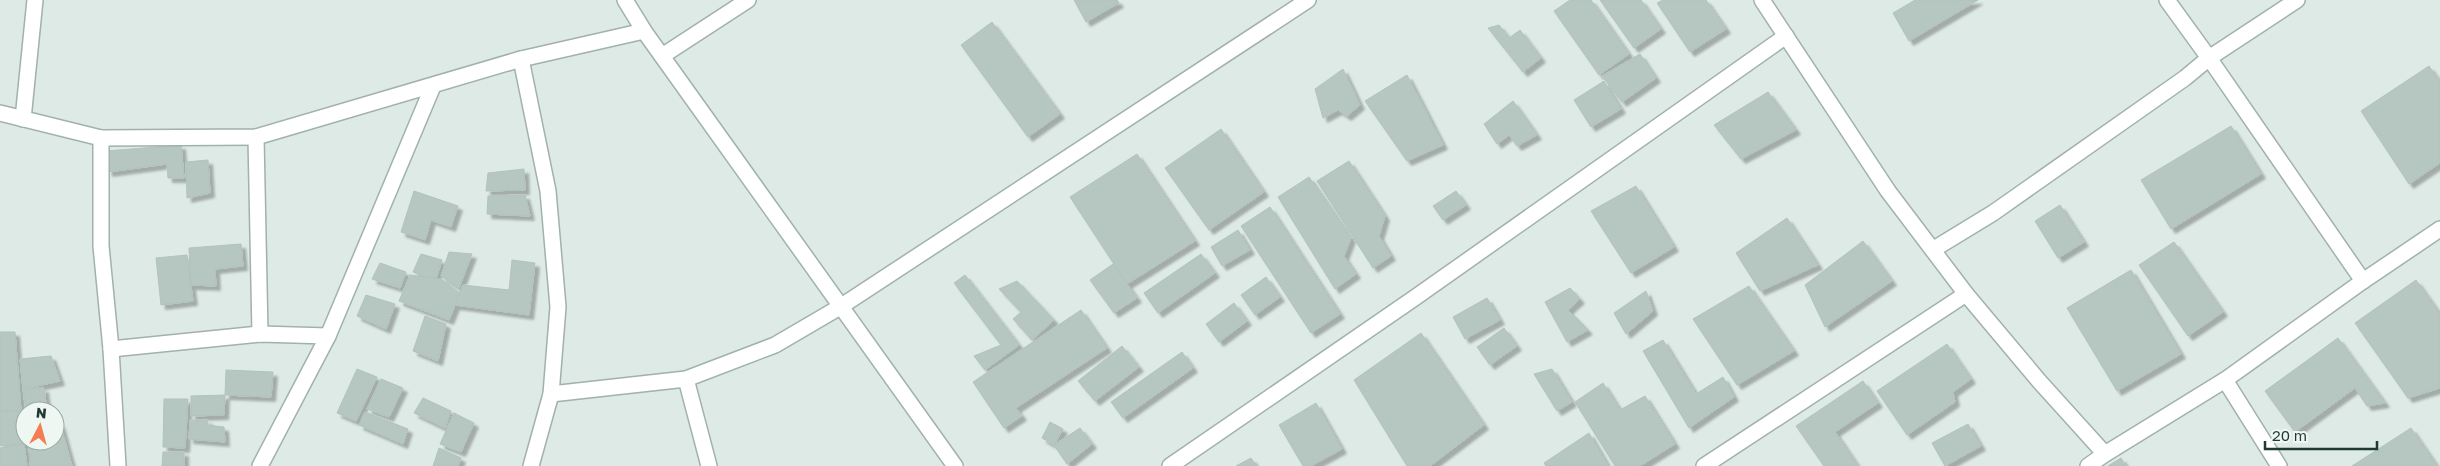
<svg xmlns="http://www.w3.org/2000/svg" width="2440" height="466" font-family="'Golos Text',sans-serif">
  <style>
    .building { fill: #b6c7c1; stroke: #b0c3bc; filter: url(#shadow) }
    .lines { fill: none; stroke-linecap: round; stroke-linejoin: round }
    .minor-casing { stroke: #a1b1ac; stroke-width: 18 }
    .minor { stroke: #fff; stroke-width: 15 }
  </style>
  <defs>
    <filter id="shadow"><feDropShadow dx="4.5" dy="4.5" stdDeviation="1" flood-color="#0004"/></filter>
  </defs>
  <rect width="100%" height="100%" fill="#deeae5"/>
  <g class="building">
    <path d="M1074 0H1117L1119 3 1086 22Z"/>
    <path d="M1570 0H1591L1629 54 1599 75 1554 11Z"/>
    <path d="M1600 0H1641L1661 29 1634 48Z"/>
    <path d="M1663 0H1706L1726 29 1690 52 1657 3Z"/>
    <path d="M1915 0H1978L1909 41 1893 13Z"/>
    <path d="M992 22 1060 114 1028 137 961 45Z"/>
    <path d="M1499 25 1509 38 1520 30 1541 58 1523 72 1488 28Z"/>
    <path d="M1640 54 1656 78 1622 102 1602 76Z"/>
    <path d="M2429 66 2440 82V163L2409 184 2361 111Z"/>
    <path d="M1343 69 1360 105 1347 116 1338 110 1323 118 1315 89Z"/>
    <path d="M1407 75 1443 145 1407 161 1365 101Z"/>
    <path d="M1604 81 1621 109 1591 127 1574 100Z"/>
    <path d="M1768 92 1796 130 1741 159 1714 125Z"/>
    <path d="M1513 101 1537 135 1517 146 1509 135 1497 144 1484 124Z"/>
    <path d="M2231 126 2261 174 2171 229 2141 180Z"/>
    <path d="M1221 129 1264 192 1209 230 1165 168Z"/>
    <path d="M181 145 184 178H168L167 164 108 172 106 151Z"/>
    <path d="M1137 154 1195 241 1127 284 1070 197Z"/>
    <path d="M208 160 210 193 187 198 186 162Z"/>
    <path d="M1349 161 1385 216 1379 236 1391 256 1373 268 1317 181Z"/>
    <path d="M524 169 525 190 486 191 488 173Z"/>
    <path d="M1309 177 1351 238 1344 256 1356 274 1335 289 1278 197Z"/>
    <path d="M1636 186 1674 247 1631 273 1591 211Z"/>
    <path d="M414 191 458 206 451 227 431 220 425 240 401 232Z"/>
    <path d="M1456 191 1466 205 1443 220 1433 206Z"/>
    <path d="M525 195 530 216 487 214 488 196Z"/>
    <path d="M2060 205 2084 242 2058 258 2035 221Z"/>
    <path d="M1270 207 1340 314 1311 333 1241 226Z"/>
    <path d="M1787 218 1818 265 1760 291 1736 253Z"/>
    <path d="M1238 230 1250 250 1222 266 1211 247Z"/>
    <path d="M1863 241 1892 281 1825 327 1805 285Z"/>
    <path d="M2174 242 2223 312 2188 336 2139 265Z"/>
    <path d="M241 244 243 266 215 269 216 286 191 285 189 248Z"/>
    <path d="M449 252 472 254 459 288 441 276Z"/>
    <path d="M421 254 442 260 435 282 413 272Z"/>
    <path d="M1201 254 1215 273 1158 313 1144 293Z"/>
    <path d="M187 255 193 301 161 305 156 258Z"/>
    <path d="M512 260 535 263 529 315 455 305 463 285 509 290Z"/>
    <path d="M380 263 406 272 400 288 372 279Z"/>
    <path d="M1113 264 1137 298 1114 313 1090 280Z"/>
    <path d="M2131 270 2181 354 2117 391 2067 308Z"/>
    <path d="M410 275 441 279 460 293 449 320 399 301Z"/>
    <path d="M965 275 1019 345 985 370 974 356 1001 345 954 283Z"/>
    <path d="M1266 277 1280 297 1255 315 1241 295Z"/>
    <path d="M2416 280 2440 314V388L2408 398 2355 323Z"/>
    <path d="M1017 281 1054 320 1032 340 1013 319 1021 312 999 289Z"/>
    <path d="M1749 286 1794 351 1737 385 1693 319Z"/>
    <path d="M1570 288 1580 299 1568 310 1588 330 1567 342 1545 302Z"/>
    <path d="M1646 291 1653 311 1626 334 1614 313Z"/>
    <path d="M366 295 395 304 386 329 357 316Z"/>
    <path d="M1487 298 1500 320 1465 339 1453 317Z"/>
    <path d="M1234 303 1247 321 1219 342 1206 324Z"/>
    <path d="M1081 310 1107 348 1016 408 1022 416 1004 428 973 382Z"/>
    <path d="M425 316 446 324 438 361 413 351Z"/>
    <path d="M1504 328 1517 346 1490 365 1477 347Z"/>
    <path d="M0 332H15L21 411H0Z"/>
    <path d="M1421 333 1484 425 1430 466H1407L1354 380Z"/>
    <path d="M2338 338 2385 403 2367 406 2355 388 2295 432 2265 391Z"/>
    <path d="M1663 340 1696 394 1723 377 1734 397 1689 428 1643 351Z"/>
    <path d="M1947 344 1971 379 1953 392 1955 402 1907 435 1877 391Z"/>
    <path d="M1122 346 1139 367 1095 401 1078 381Z"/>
    <path d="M1182 352 1193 368 1123 418 1111 402Z"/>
    <path d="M51 356 60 381 23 389 20 359Z"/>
    <path d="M357 369 377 377 356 421 337 413Z"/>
    <path d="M1552 369 1572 402 1557 411 1534 374Z"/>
    <path d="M226 370 273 372 271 397 225 395Z"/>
    <path d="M381 379 403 388 389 417 367 409Z"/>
    <path d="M1863 381 1878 403 1835 432 1858 466H1824L1796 426Z"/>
    <path d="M1603 383 1620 410 1645 396 1675 444 1640 466H1615L1575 402Z"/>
    <path d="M44 388 47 411H26L23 389Z"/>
    <path d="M225 395 224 415 191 416V396Z"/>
    <path d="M423 398 451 411 445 428 414 413Z"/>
    <path d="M164 399H188L185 448 163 447Z"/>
    <path d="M1316 403 1342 449 1311 466H1303L1279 425Z"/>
    <path d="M0 411H21L25 427V441L29 443 0 446Z"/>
    <path d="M365 412 408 429 403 444 359 425Z"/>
    <path d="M454 413 474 423 461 452 440 444Z"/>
    <path d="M190 420H208L207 425 224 427 225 442 189 439Z"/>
    <path d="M1050 422 1063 429 1054 445 1042 438Z"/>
    <path d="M60 423 72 466H30L29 441H55V425Z"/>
    <path d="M1968 424 1981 446 1945 466 1932 443Z"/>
    <path d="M1080 428 1092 444 1067 464 1054 445Z"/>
    <path d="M2411 428 2437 466H2352Z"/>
    <path d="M1589 433 1608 466H1546L1544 463Z"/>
    <path d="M24 444 27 466H0V448Z"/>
    <path d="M439 448 461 458 458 466H433Z"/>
    <path d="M163 452H184V466H162Z"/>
    <path d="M1251 458 1256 466H1236Z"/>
    <path d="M2121 458 2126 466H2108Z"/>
  </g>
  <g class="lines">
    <g class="minor-casing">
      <g id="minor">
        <path d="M625 0 644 31 955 466"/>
        <path d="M1762 0 1888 191 1966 294 2039 381 2105 454 2088 466"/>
        <path d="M2167 0 2209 58 2363 281"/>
        <path d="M662 56 748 0"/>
        <path d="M521 59 548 191 558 307 551 394 531 466"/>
        <path d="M0 113 101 138 256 137 521 59 644 31"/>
        <path d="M23 119 35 0"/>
        <path d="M256 137 260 334"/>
        <path d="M101 138V246L111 349 118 466"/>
        <path d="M1934 249 1993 213 2185 78 2209 58 2297 0"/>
        <path d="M111 349 260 334 328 336"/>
        <path d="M686 379 709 466"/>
        <path d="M2225 380 2279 466"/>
        <path d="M551 394 686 379 775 345 840 307 1308 0"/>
        <path d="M2105 454 2225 380 2363 281 2440 229"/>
        <path d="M260 466 328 336 433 86"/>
        <path d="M1170 466 1413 299 1786 36"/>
        <path d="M1704 466 1966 294"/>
      </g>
    </g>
    <use href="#minor" class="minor"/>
  </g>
  <g transform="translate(40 426) rotate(6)"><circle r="24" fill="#eef7f2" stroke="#9baba6"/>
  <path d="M0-4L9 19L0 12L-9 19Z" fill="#f47d52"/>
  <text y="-8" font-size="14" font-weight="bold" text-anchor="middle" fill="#1f3933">N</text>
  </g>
  <path d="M2265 441v8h112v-8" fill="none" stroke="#1f3933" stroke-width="2.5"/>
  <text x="2272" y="441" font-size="15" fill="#1f3933" stroke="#eef7f2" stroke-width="4" paint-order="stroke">20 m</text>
</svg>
